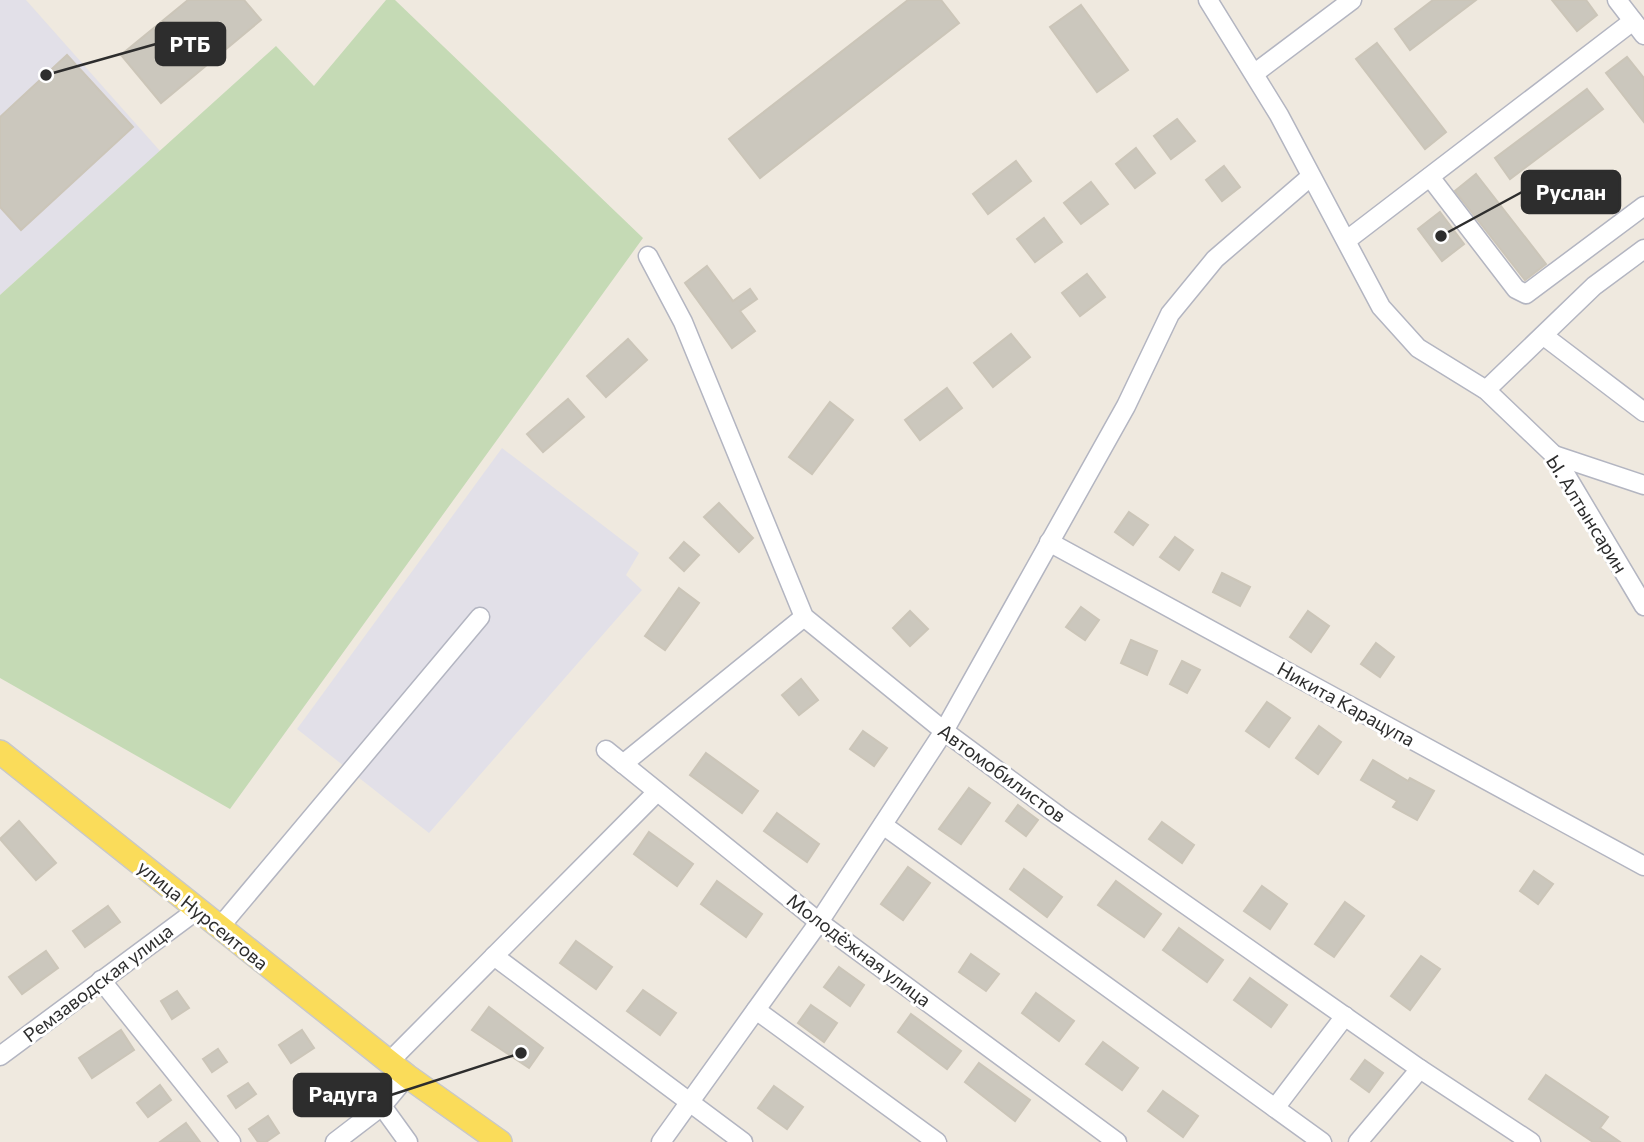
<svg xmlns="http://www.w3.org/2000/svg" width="1644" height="1142" font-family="Commissioner,sans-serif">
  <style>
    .industrial { fill: #e2e0e8 }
    .cemetery { fill: #c5dab5 }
    .building { fill: #cbc7bd; stroke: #cbc5b8; stroke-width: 2 }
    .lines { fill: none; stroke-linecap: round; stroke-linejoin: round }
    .minor-casing { stroke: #b3b5c1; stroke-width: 21 }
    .major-casing { stroke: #c8c8c8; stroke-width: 26 }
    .minor { stroke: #fff; stroke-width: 18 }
    .major { stroke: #fadc5a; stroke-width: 23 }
    .labels { text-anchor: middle; stroke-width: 6; stroke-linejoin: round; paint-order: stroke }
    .street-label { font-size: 19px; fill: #2d2d2d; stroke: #fff }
    .leader { fill: none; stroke: #2d2d2d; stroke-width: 2.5 }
    .callout-dot { fill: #2d2d2d; stroke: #fff; stroke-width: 2.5 }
    .callout { fill: #2d2d2d; stroke: #2d2d2d; stroke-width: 2.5 }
    .callout-label { font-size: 21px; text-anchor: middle; font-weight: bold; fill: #fff }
  </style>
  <rect width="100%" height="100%" fill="#efe9df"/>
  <g class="industrial">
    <path d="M0 0H26L160 151 0 295Z"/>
    <path d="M502 448 639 553 626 575 642 590 429 833 297 729Z"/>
  </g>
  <path class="cemetery" d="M386 0H395L643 238 230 809 0 678V295L276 46 314 86Z"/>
  <g class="building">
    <path d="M188 0H244L261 20 161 103 121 55Z"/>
    <path d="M908 0H941L959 23 760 178 729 139Z"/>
    <path d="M1433 0H1476L1410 50 1395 29Z"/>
    <path d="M1552 0H1586L1597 15 1577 31Z"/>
    <path d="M1081 5 1128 70 1097 92 1050 27Z"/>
    <path d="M1377 43 1446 132 1425 149 1356 59Z"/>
    <path d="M67 55 133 127 21 230 0 207V117Z"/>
    <path d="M1627 57 1644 78V122L1606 73Z"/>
    <path d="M1587 89 1603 109 1510 179 1495 158Z"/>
    <path d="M1177 119 1195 141 1171 159 1154 136Z"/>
    <path d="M1136 148 1155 173 1135 188 1116 164Z"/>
    <path d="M1016 161 1031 181 988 214 973 194Z"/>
    <path d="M1224 166 1240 187 1222 201 1206 180Z"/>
    <path d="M1476 174 1546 264 1525 280 1455 191Z"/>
    <path d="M1091 182 1108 204 1081 224 1064 203Z"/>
    <path d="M1440 212 1464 244 1442 261 1418 229Z"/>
    <path d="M1044 218 1062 242 1035 262 1017 239Z"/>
    <path d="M707 266 733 301 750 289 757 299 740 311 755 331 732 348 685 283Z"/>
    <path d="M1087 274 1105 297 1080 316 1062 293Z"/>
    <path d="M1011 334 1030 357 993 387 974 363Z"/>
    <path d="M628 339 647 360 606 397 587 376Z"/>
    <path d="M947 388 962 408 920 440 905 420Z"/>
    <path d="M568 399 584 417 543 452 527 434Z"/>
    <path d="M830 402 853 420 812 474 789 457Z"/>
    <path d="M719 503 753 538 739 552 704 517Z"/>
    <path d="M1129 512 1148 525 1133 545 1115 532Z"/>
    <path d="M1175 537 1193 550 1179 570 1160 557Z"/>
    <path d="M684 542 699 555 684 571 670 558Z"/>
    <path d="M1222 573 1250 587 1240 606 1213 592Z"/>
    <path d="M679 588 699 603 665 650 645 636Z"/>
    <path d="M1081 607 1099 620 1085 640 1066 627Z"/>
    <path d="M910 611 928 629 910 646 893 628Z"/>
    <path d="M1308 611 1329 626 1311 652 1290 637Z"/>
    <path d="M1131 640 1157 651 1147 675 1121 663Z"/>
    <path d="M1376 643 1394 657 1380 677 1361 664Z"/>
    <path d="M1182 661 1200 670 1187 693 1170 684Z"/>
    <path d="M801 679 818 700 799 715 782 695Z"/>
    <path d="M1267 702 1290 718 1269 747 1246 731Z"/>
    <path d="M1319 726 1341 742 1318 774 1296 758Z"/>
    <path d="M863 731 887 748 874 766 850 749Z"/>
    <path d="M706 753 758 791 742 813 690 775Z"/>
    <path d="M1373 760 1408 781 1410 778 1434 791 1417 820 1393 807 1397 801 1361 780Z"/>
    <path d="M969 788 990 803 961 844 939 829Z"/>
    <path d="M1018 805 1038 820 1026 836 1006 821Z"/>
    <path d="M777 813 819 844 807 862 764 831Z"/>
    <path d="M19 821 56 863 36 880 0 839Z"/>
    <path d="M1162 822 1194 845 1182 863 1149 839Z"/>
    <path d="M649 832 693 864 677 886 634 854Z"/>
    <path d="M908 867 930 883 903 920 881 904Z"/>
    <path d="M1024 869 1062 897 1047 917 1010 889Z"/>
    <path d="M1534 871 1553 884 1538 904 1520 891Z"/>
    <path d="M717 881 762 914 746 937 701 904Z"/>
    <path d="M1116 881 1161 914 1144 937 1098 905Z"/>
    <path d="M1262 886 1287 904 1270 929 1244 911Z"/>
    <path d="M1345 902 1364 916 1334 957 1315 944Z"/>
    <path d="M108 906 120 922 85 947 73 931Z"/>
    <path d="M1179 928 1223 960 1207 982 1163 950Z"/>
    <path d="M576 941 612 967 596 989 560 963Z"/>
    <path d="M46 951 58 968 22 994 9 977Z"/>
    <path d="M971 954 999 974 986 991 959 972Z"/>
    <path d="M1421 956 1440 969 1410 1010 1391 996Z"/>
    <path d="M839 967 864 985 850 1006 824 987Z"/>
    <path d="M1250 978 1287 1005 1271 1027 1234 1000Z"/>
    <path d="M643 990 676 1013 660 1035 627 1011Z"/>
    <path d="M177 991 189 1008 172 1019 161 1001Z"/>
    <path d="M1036 993 1074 1021 1059 1041 1022 1013Z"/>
    <path d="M811 1005 837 1023 824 1042 798 1023Z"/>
    <path d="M489 1007 543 1048 529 1068 472 1030Z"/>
    <path d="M911 1014 961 1051 947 1069 898 1032Z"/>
    <path d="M121 1030 134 1050 92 1078 79 1058Z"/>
    <path d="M302 1030 314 1048 291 1063 279 1045Z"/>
    <path d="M1103 1042 1138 1068 1122 1090 1086 1064Z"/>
    <path d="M218 1049 227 1062 212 1072 203 1059Z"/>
    <path d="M1365 1060 1383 1073 1369 1092 1351 1079Z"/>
    <path d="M979 1063 1030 1100 1015 1121 965 1082Z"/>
    <path d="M1546 1075 1608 1117 1600 1128 1620 1142H1593L1529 1099Z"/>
    <path d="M248 1083 256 1094 236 1108 228 1096Z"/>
    <path d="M160 1085 171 1100 148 1117 137 1103Z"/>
    <path d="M774 1086 803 1107 787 1129 758 1108Z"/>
    <path d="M1163 1091 1198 1116 1183 1137 1148 1111Z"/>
    <path d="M268 1116 279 1133 266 1142H258L249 1129Z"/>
    <path d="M186 1123 200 1142H160Z"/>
  </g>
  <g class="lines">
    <g class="minor-casing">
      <g id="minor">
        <path d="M1208 0 1279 115 1381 307 1418 348 1486 390 1554 455 1644 606"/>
        <path d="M1617 0 1644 35"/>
        <path d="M1255 73 1352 0"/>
        <path d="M1430 177 1516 289 1526 294 1644 206"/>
        <path d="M1347 240 1633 21"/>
        <path d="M648 256 683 322 804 617 944 731 1059 816 1420 1069 1531 1142"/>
        <path d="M1544 336 1644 412"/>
        <path d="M1486 390 1594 286 1644 249"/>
        <path d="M1554 455 1644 485"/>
        <path d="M1049 542 1644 866"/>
        <path d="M606 750 819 922 1117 1142"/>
        <path d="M623 764 804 617"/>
        <path d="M883 825 1322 1142"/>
        <path d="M219 928 480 617"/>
        <path d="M494 956 743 1142"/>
        <path d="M101 980 231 1142"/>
        <path d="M756 1010 937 1142"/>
        <path d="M0 1056 197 910"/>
        <path d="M389 1062 657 792"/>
        <path d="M407 1076 382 1106 408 1142"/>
        <path d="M1275 1108 1345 1016"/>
        <path d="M335 1142 382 1106"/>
        <path d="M661 1142 819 922 944 731 1126 406 1170 314 1215 259 1309 178"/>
        <path d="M1358 1142 1420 1069"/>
      </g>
    </g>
    <g class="major-casing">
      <path id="major" d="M0 752 407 1076 500 1142"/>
    </g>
    <use href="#minor" class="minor"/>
    <use href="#major" class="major"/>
  </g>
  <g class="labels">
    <g class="street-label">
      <text transform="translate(1587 514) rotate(58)" y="7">Ы. Алтынсарин</text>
      <text transform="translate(1346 704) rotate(29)" y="7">Никита Карацупа</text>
      <text transform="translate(1002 773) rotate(36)" y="7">Автомобилистов</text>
      <text transform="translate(203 915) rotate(39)" y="7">улица Нурсеитова</text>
      <text transform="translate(859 950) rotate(37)" y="7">Молодёжная улица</text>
      <text transform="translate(98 983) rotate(-37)" y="7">Ремзаводская улица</text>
    </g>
  </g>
  <path class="leader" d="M46 75L156 44M1441 236L1522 192M521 1053L391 1095"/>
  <g class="callout-dot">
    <circle cx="46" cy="75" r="7"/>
    <circle cx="1441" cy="236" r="7"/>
    <circle cx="521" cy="1053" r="7"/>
  </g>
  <g class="callout">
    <rect x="156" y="23" width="69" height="42" rx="7"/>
    <rect x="1522" y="171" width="98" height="42" rx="7"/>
    <rect x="294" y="1074" width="97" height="42" rx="7"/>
  </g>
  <g class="callout-label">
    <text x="190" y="52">РТБ</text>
    <text x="1571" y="200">Руслан</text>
    <text x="343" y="1102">Радуга</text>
  </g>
</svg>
